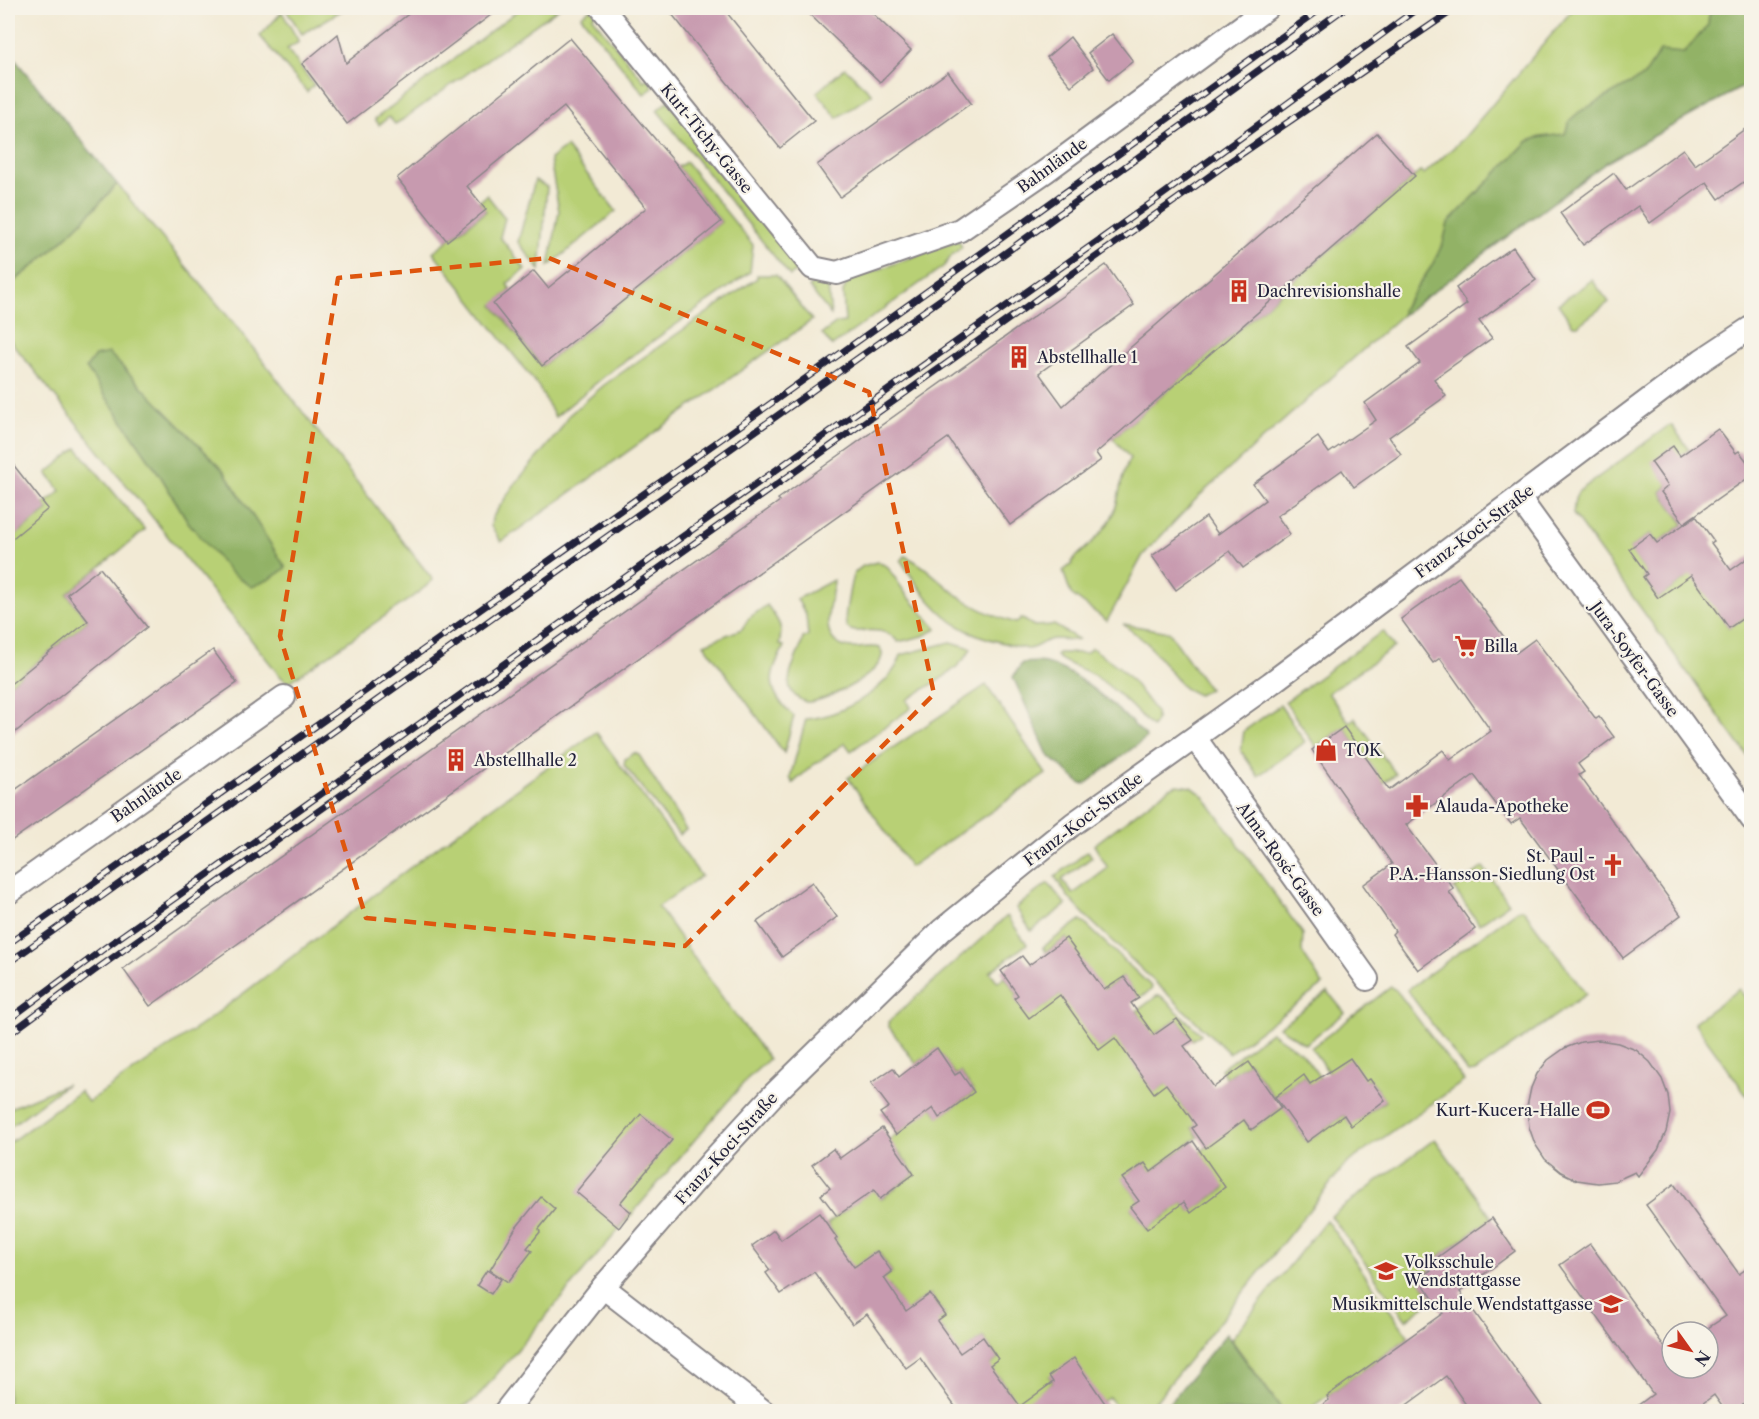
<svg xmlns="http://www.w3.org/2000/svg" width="1759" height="1419" font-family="'Libre Caslon Text',serif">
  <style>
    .green { fill: #b8d074; stroke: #6d7958; stroke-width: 1.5 }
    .forest { fill: #92b266; stroke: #5a6a50; stroke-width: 1.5 }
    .building { fill: #c79aaf }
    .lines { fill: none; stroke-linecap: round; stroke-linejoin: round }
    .minor-casing { stroke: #8a8688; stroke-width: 26 }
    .minor { stroke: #fff; stroke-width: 22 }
    .rail-casing { stroke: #22223b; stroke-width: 7 }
    .rail { stroke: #f7f3e8; stroke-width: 4.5; stroke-dasharray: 14; stroke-linecap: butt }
    .marked { fill: none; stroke: #de560e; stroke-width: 4.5; stroke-dasharray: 12 8; stroke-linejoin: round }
    .labels { text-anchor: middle; stroke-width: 4.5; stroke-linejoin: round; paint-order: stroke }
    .street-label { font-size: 16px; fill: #22223b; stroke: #f7f3e8 }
    .poi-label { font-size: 16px; fill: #22223b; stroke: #f7f3e8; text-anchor: start }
  </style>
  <rect width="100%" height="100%" fill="#f7f3e8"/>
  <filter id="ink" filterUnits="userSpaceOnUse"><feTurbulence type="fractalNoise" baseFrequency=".0167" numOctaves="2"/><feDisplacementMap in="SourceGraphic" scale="12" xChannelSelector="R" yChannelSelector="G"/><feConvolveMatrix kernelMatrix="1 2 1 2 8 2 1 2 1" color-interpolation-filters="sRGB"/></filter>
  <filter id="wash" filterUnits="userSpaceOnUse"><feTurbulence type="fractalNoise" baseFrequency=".008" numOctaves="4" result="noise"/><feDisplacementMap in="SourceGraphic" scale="24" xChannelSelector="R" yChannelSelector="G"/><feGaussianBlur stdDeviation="1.35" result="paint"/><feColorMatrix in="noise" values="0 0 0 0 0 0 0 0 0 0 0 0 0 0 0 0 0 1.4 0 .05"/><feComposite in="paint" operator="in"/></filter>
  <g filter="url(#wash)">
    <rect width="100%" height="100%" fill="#f2ead5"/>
    <g class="green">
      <path d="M285 8H346L302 34Z"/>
      <path d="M521 8H559L402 120 395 124 389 117 379 125 375 119Z"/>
      <path d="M591 8 595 14 592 17 644 81 648 78 653 88 644 94 581 16Z"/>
      <path d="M1574 8H1751V82L1607 162 1402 315 1200 495 1143 555 1107 621 1071 594 1063 571 1072 564 1071 562C1086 547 1106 533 1114 512 1121 494 1120 475 1130 458L1113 438 1421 171 1424 174 1464 138Z"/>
      <path d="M282 12 299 42 287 49 314 85 307 92 260 36Z"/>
      <path d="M845 68 872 94 837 118 817 92Z"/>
      <path d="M668 101 802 267 790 276 657 110Z"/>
      <path d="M566 147 616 211 549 266 559 211 550 159Z"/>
      <path d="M686 162 753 245 750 272 612 370 555 417 538 386 433 252 486 211 479 202 487 195 505 218 500 237 525 269 507 284 511 290 493 305 542 366 721 222 678 167Z"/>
      <path d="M535 180 547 187 540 270 518 242Z"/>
      <path d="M117 184 236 326 433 580 418 593 288 683 281 677 8 338V278L15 281C52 253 86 219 117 184Z"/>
      <path d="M958 240 962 247 953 254 944 266 832 346 822 334 837 323 845 322 843 292 848 281Z"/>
      <path d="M757 275H776L812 320 501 542 491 526 492 518 514 485 558 433 569 415 604 385 757 278Z"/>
      <path d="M1592 280 1609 302 1578 325H1573L1558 304Z"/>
      <path d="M816 282 828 287 831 315 809 287Z"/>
      <path d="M1668 426H1672L1689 449C1671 462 1677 478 1661 492L1684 524 1657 543 1650 534 1630 549 1647 574 1643 577 1658 598 1684 580 1692 571 1729 628 1746 616 1751 625V761L1573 514 1575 499 1578 492Z"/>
      <path d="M77 448 145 530 67 594 88 621 8 686V536L11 539 48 510 44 504 61 491 47 473Z"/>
      <path d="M905 556C923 564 935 577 950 589 969 605 992 616 1016 623L1021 618 1034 626 1054 625 1078 639C1069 642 1058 637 1049 640 1040 643 1038 648 1027 649 1008 644 987 640 968 631 940 618 918 587 901 561Z"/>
      <path d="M877 562 887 566 906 594 937 629 923 636 898 642C874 613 837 654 847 605 849 595 850 583 854 573L863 566Z"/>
      <path d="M833 580 834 583C830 604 816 645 851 648 861 649 870 645 880 648 895 669 824 703 806 702 772 689 799 660 803 638L808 636 806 615 797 599Z"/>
      <path d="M767 605C778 621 784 625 779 645L784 646C781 654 776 661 774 669 767 688 781 705 794 716L784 753 704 644 742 629 749 618Z"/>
      <path d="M1123 624 1169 632 1209 689 1198 695 1184 688 1147 643Z"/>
      <path d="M1383 631 1394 647 1328 693 1349 722 1355 718 1396 774 1357 801 1377 774 1344 727 1316 747 1285 702Z"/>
      <path d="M951 642 971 648C962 670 926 687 907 700L911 708 851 751 845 743 812 766 793 783 790 778 806 719C839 718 892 687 901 655Z"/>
      <path d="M1092 648 1119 667 1134 683 1156 712V721L1152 727C1134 709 1116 690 1095 676 1083 668 1066 665 1056 656L1058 653H1086Z"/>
      <path d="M986 685 1046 774 910 867 848 778Z"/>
      <path d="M1280 705 1305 742 1258 776 1241 751 1244 731Z"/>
      <path d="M596 732 701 876 658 907 727 1004 769 1059 747 1079 686 1150 475 1400 456 1411H8V1144L80 1091 88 1102 204 1023 444 842Z"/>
      <path d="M634 753 639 755 686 830 679 835 624 765 625 759Z"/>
      <path d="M1177 785 1192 787 1203 795 1303 934 1302 952 1323 985 1229 1053 1086 916 1069 898 1055 877 1088 851 1092 857 1062 880 1073 894 1108 868 1094 845 1168 789Z"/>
      <path d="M1483 867 1509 903 1479 924 1454 889Z"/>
      <path d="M1048 883 1066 905 1031 931 1016 908Z"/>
      <path d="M1519 909H1523L1586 994 1475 1072 1468 1073 1407 990Z"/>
      <path d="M1007 916 1027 944 990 972 998 982 1005 977 1018 995 1015 998 1029 1017 1063 993 1100 1049 1116 1037 1154 1092 1169 1082C1175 1099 1185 1111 1199 1123L1192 1128 1198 1137 1151 1172 1144 1163 1123 1178 1139 1201 1131 1208 1147 1229 1184 1202 1191 1212 1225 1188 1196 1155 1243 1119 1251 1130 1290 1101 1292 1121 1307 1142 1344 1115 1351 1125 1385 1101 1370 1079 1366 1081 1329 1073 1311 1048 1391 987 1397 991 1464 1081 1346 1164 1148 1411H1120L1109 1397 1101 1403 1049 1376 1053 1382 1018 1411C1010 1394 1004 1376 986 1368L998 1359 983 1337 959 1355 943 1329 933 1324 945 1315 930 1294 905 1312 889 1285 880 1281 892 1272 878 1251 852 1269 835 1240 837 1238 827 1224 873 1189 881 1199 914 1174 901 1154 886 1142 932 1107 939 1117 974 1092 960 1072 955 1075 937 1049 916 1064 889 1027 888 1022Z"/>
      <path d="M1081 920 1152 987 1151 990 1139 998 1123 977 1100 993 1066 938 1046 952 1043 947Z"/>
      <path d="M1739 989 1751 1005V1101L1694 1022Z"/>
      <path d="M1328 992 1345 1013 1305 1044 1279 1027Z"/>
      <path d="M1157 996H1161L1201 1034 1193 1040 1177 1019 1153 1036 1137 1011Z"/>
      <path d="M1271 1032 1303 1054 1321 1079 1311 1086 1304 1075 1274 1097 1249 1062 1226 1078 1221 1069Z"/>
      <path d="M67 1084 8 1128V1109Z"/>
      <path d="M1435 1139 1492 1218 1427 1265 1431 1270 1419 1279 1434 1299 1406 1320 1331 1216Z"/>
      <path d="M1326 1220 1409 1337 1305 1412 1283 1411 1231 1339Z"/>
    </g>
    <g class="forest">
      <path d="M1715 8H1751V82L1607 162 1402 315V309L1431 267 1443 243 1448 223 1528 141 1541 137 1565 134 1569 121 1579 112 1644 76 1660 51 1684 53 1708 25 1709 15Z"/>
      <path d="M8 51 117 184C86 219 52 253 14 281L8 278Z"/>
      <path d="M109 353 224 471 286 568 270 579 252 587 229 571 188 522 161 477 86 368 95 356Z"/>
      <path d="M1022 663C1029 663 1038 661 1045 663 1082 673 1118 710 1145 735L1146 738 1085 784H1081L1048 755 1013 677Z"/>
      <path d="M1226 1334 1283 1411H1163Z"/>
    </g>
    <g id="blocks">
      <g class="building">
        <path d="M416 8H500L347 124 302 64 338 34 346 63Z"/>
        <path d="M667 8H723L814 121 780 148Z"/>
        <path d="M803 8H867L911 50 880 82Z"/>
        <path d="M1112 34 1133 61 1109 80 1088 53Z"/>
        <path d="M1070 37 1093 68 1071 86 1047 57Z"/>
        <path d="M570 38 677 165 721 222 542 366 493 304 534 271 548 288 646 208 564 107 467 186 486 210 447 241 397 178Z"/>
        <path d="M948 72 971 103 840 197 817 165Z"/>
        <path d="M1752 124V176L1719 199 1707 182 1650 223 1638 206 1583 245 1560 213 1614 173 1626 190 1683 149 1695 165Z"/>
        <path d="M1377 133 1415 176 1096 453 1101 460 1010 525 948 438 150 1006 123 969 780 501 778 499 1106 265 1134 305 1039 373 1063 406Z"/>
        <path d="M1513 247 1536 280 1479 321 1492 338 1434 379 1446 396 1389 437 1401 454 1354 487 1342 470 1277 516 1290 534 1243 568 1230 551 1176 590 1152 556 1206 517 1218 534 1265 500 1253 484 1318 437 1329 453 1376 420 1365 403 1420 363 1408 347 1467 304 1456 288Z"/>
        <path d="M1718 429 1736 453 1739 451 1752 468V475L1684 523 1661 492 1668 486 1651 462 1673 446 1680 456Z"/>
        <path d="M8 458 48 509 8 542Z"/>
        <path d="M1696 516 1714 541 1711 543 1731 570 1752 555V612L1729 628 1691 575 1658 598 1643 577 1647 574 1629 549 1650 534 1657 543Z"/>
        <path d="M100 568 147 627 8 738V686L88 621 67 594Z"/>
        <path d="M1459 577 1516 653 1535 639 1596 719 1599 717 1614 737 1578 764 1584 772 1579 775 1681 915 1623 958 1520 818 1511 824 1474 775 1406 825 1454 889 1449 892 1475 929 1418 970 1392 934 1395 931 1363 885 1392 864 1312 750 1344 727 1389 790 1443 750 1450 760 1491 731 1440 658 1433 663 1401 619Z"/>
        <path d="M213 650 237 683 8 843V795Z"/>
        <path d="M812 882 837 917 782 957 757 922Z"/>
        <path d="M1066 938 1104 990 1124 977 1139 998 1131 1003 1154 1035 1177 1019 1193 1040 1184 1046 1214 1087 1249 1062 1281 1108 1251 1130 1244 1120 1206 1148 1192 1128 1196 1125 1166 1084 1154 1093 1115 1038 1099 1050 1060 995 1029 1018 1014 998 1018 995 1001 971 1022 956 1029 965Z"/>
        <path d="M1599 1040 1618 1043 1636 1050 1650 1062 1662 1079 1668 1095 1670 1113 1666 1132 1658 1150 1638 1176 1635 1172 1615 1181 1598 1183 1577 1180 1561 1172 1545 1159 1535 1144 1529 1127 1527 1107 1531 1088 1537 1074 1548 1060 1565 1048 1581 1042Z"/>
        <path d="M937 1048 955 1075 960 1072 974 1092 939 1118 933 1108 896 1135 880 1113 889 1107 871 1083 893 1068 899 1077Z"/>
        <path d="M1350 1058 1366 1081 1370 1079 1385 1100 1351 1126 1344 1115 1307 1142 1275 1097 1304 1075 1310 1084Z"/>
        <path d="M641 1114 672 1140 620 1203 631 1212 619 1228 576 1192Z"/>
        <path d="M882 1128 914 1174 880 1199 874 1190 837 1216 821 1195 830 1188 812 1165 833 1149 840 1158Z"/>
        <path d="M1193 1141 1225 1187 1191 1213 1184 1202 1147 1229 1130 1207 1139 1201 1122 1178 1145 1163 1151 1172Z"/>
        <path d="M1674 1184 1739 1274 1752 1265V1398L1733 1412H1726L1714 1395 1691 1412H1629L1653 1394 1560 1265 1590 1244 1672 1357V1368H1708V1328L1726 1316 1646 1205Z"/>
        <path d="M541 1197 555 1209 539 1229 540 1232 527 1248 532 1251 508 1282 490 1270 515 1229Z"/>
        <path d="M819 1213 837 1238 835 1240 854 1267 877 1251 892 1272 884 1278 906 1311 930 1294 945 1315 937 1321 960 1353 983 1337 998 1359 990 1365 1020 1406 1053 1382 1049 1376 1074 1358 1111 1412H959L920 1358 906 1368 867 1314 852 1324 814 1272 781 1294 766 1273 770 1270 752 1246 774 1230 781 1240Z"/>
        <path d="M1492 1218 1515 1251 1460 1292 1546 1412H1471L1446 1376 1397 1412H1313L1329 1400 1327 1396 1443 1313 1419 1278 1431 1270 1427 1265Z"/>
        <path d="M487 1270 501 1279 491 1294 477 1285Z"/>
      </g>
    </g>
  </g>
  <g filter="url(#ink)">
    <use href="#blocks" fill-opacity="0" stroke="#8a8688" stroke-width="1.5"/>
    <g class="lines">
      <g class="minor-casing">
        <g id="minor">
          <path d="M602 8 813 268 837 273 960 230 1046 171 1267 8"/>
          <path d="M1519 498 1752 819"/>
          <path d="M1195 738 1367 979"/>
          <path d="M8 893 284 697"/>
          <path d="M603 1287 764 1412"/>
          <path d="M505 1412 603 1287 713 1160 772 1096 942 930 1073 824 1271 683 1702 360 1752 327"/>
        </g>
      </g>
      <use href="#minor" class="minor"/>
      <g class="rail-casing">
        <g id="rail">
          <path d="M8 944 738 427 1322 8"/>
          <path d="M8 963 972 277 1345 8"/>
          <path d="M8 1020 106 947 1154 201 1418 8"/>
          <path d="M8 1035 94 971 1225 165 1456 8"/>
        </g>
      </g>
      <use href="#rail" class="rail"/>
    </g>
  </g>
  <path class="marked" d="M549 258 869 392 934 694 685 946 366 918 280 636 338 278Z"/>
  <defs>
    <g id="building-bare" transform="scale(1.8)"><path d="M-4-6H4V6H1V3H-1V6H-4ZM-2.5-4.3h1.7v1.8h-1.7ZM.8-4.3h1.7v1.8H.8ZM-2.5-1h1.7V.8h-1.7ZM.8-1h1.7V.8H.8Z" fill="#c8321e" stroke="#f7f3e8" stroke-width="2.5" paint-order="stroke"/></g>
    <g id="supermarket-bare" transform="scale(1.8)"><path d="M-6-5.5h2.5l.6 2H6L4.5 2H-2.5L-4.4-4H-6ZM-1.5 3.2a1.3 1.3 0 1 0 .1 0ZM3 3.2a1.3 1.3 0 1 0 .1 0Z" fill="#c8321e" stroke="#f7f3e8" stroke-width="2.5" paint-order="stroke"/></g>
    <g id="shop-bare" transform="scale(1.8)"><path d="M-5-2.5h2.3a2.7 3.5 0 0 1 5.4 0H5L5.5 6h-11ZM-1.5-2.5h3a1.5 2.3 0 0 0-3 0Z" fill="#c8321e" stroke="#f7f3e8" stroke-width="2.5" paint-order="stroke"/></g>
    <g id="pharmacy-bare" transform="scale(1.8)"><path d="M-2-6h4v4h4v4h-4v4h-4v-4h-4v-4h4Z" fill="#c8321e" stroke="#f7f3e8" stroke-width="2.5" paint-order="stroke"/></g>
    <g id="church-bare" transform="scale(1.8)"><path d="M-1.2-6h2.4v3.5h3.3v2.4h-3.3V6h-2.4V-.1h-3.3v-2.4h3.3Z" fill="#c8321e" stroke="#f7f3e8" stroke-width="2.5" paint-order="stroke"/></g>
    <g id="stadium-bare" transform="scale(1.8)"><path d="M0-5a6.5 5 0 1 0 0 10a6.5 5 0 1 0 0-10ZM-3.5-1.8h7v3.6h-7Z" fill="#c8321e" stroke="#f7f3e8" stroke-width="2.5" paint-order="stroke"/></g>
    <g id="school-bare" transform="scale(1.8)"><path d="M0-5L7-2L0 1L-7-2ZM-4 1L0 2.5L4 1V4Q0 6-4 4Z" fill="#c8321e" stroke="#f7f3e8" stroke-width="2.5" paint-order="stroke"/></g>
  </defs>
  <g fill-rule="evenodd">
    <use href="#building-bare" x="1239" y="291"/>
    <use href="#building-bare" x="1019" y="357"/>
    <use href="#supermarket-bare" x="1466" y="646"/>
    <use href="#shop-bare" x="1326" y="750"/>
    <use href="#building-bare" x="456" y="760"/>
    <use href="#pharmacy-bare" x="1417" y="806"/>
    <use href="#church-bare" x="1613" y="865"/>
    <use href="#stadium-bare" x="1598" y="1110"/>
    <use href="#school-bare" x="1386" y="1271"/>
    <use href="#school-bare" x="1611" y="1304"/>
  </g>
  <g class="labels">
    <g class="street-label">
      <text transform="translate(707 138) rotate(51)" y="6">Kurt-Tichy-Gasse</text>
      <text transform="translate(1052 165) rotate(-36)" y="6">Bahnlände</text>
      <text transform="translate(1474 531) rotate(-37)" y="6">Franz-Koci-Straße</text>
      <text transform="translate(1635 659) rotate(54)" y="6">Jura-Soyfer-Gasse</text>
      <text transform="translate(146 795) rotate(-35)" y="6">Bahnlände</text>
      <text transform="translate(1083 819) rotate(-37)" y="6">Franz-Koci-Straße</text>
      <text transform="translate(1281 859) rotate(54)" y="6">Alma-Rosé-Gasse</text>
      <text transform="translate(726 1148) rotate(-48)" y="6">Franz-Koci-Straße</text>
    </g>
    <g class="poi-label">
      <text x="1257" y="297">Dachrevisionshalle</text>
      <text x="1037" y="363">Abstellhalle 1</text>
      <text x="1484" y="652">Billa</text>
      <text x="1344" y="756">TOK</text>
      <text x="474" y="766">Abstellhalle 2</text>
      <text x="1435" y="812">Alauda-Apotheke</text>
      <text x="1595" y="862" text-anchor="end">St. Paul -<tspan x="1595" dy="18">P.A.-Hansson-Siedlung Ost</tspan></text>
      <text x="1580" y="1116" text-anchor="end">Kurt-Kucera-Halle</text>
      <text x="1404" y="1268">Volksschule<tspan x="1404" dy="18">Wendstattgasse</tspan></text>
      <text x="1593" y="1310" text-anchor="end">Musikmittelschule Wendstattgasse</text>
    </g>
  </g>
  <rect width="1759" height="1419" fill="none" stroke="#f7f3e8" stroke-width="30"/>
  <g transform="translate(1690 1350) rotate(124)"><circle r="28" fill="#f7f3e8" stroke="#a29fa3" stroke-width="1.5"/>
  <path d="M0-4.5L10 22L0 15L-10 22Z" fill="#c8321e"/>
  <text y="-9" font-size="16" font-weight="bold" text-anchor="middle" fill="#22223b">N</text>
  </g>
</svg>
